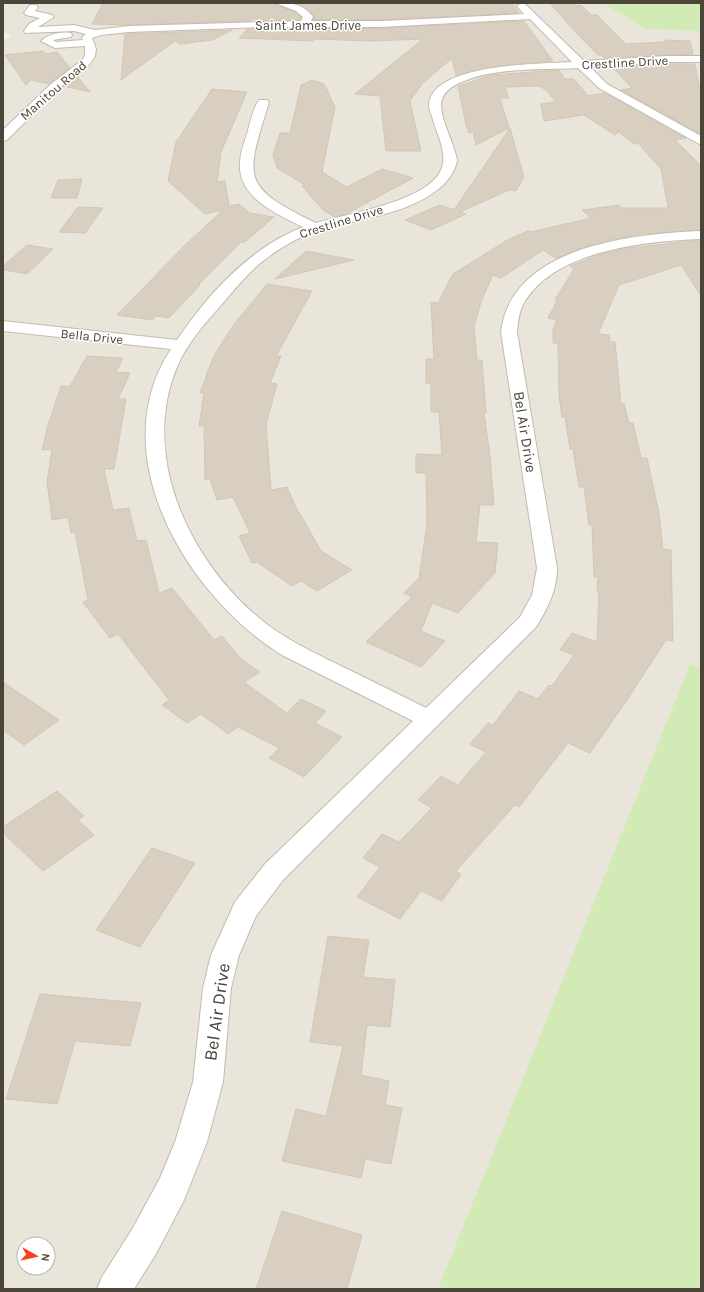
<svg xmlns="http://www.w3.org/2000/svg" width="704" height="1292" font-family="Karla,sans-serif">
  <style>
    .residential { fill: #eae5da; fill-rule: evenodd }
    .green { fill: #d2eab5 }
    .building { fill: #d8cfc1; stroke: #d3c7b4 }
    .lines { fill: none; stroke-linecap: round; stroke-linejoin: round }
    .minor-casing { stroke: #c2bbae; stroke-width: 2 }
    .minor { fill: #fff; fill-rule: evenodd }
    .labels { text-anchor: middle; stroke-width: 3; stroke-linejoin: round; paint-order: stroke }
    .far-street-label { font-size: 13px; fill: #4b4439; stroke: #fff }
    .street-label { font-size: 15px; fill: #4b4439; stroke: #fff }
    .near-street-label { font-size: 18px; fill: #4b4439; stroke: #fff }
  </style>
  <rect width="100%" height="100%" fill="#f6f3ec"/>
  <path class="residential" d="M3 3H603L645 29 701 31V668L690 665 440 1289H3V40L11 35 3 32ZM24 1244H48V1268H24Z"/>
  <g class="green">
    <path d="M603 3H701V31L645 29Z"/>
    <path d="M690 664 701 668V1289H438Z"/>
  </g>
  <g class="building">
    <path d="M103 3H274L295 12 301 17 300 20 254 21 259 16 249 21 126 25 92 24Z"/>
    <path d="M295 3H512L519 13 381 20H313L314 16 310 11Z"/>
    <path d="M550 3H574L576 6 581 5 591 15H597L626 44 666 42 665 40 690 41 693 54 604 58 601 55H598L578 35Z"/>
    <path d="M524 21 553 61 491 67 456 76 452 58 422 84 410 101 421 151H386L380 96 355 94 423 39 372 41 314 39 313 41 239 38 247 29 381 28Z"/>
    <path d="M232 30 212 40 180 44 175 41 121 80 125 34Z"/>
    <path d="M43 51 45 54 57 52 70 68 49 84 31 80 26 85 5 55Z"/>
    <path d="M667 64H695L701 96V134L621 90 632 88 612 67Z"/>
    <path d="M559 70 565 79H574L588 96 605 93 686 138 675 140 701 166V230L642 234 610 240 579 249 557 259 543 250 501 278 493 275 481 302 474 327 477 360H482L486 413H484L490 456 494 505H480L476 542 498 543 495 573 458 613 432 603 421 631 445 641 421 667 366 642 412 597 404 593 419 578 427 524 426 473H416V454L442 455 439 412H431V384L426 383V359H434L431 302 438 303 453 274 509 239 528 231 531 232 591 218 582 210 619 205 621 208H668L661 169 638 143 634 144 615 129 618 132 615 135 584 115 544 121 541 104 555 102 548 91 539 86 505 87 509 98H500L509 128 476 145 473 132 469 133 466 125 458 86 492 75Z"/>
    <path d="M77 76 90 92 63 86Z"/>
    <path d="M312 80 324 84 335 107 322 172 347 187 382 169 413 178 346 214 334 217 323 210 302 186 305 185 277 168 273 155 280 133H290L301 85Z"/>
    <path d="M212 89 247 92 221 152 217 182 225 181 229 206 239 204 250 213 274 217 245 242H241L198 285H200L169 318 156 316 152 320 117 315 185 245 223 210 205 214 168 181 176 142Z"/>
    <path d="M510 128 524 177 516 191 509 190 460 212 466 214 431 230 405 220 440 205 454 210Z"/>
    <path d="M82 179 77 198H51L58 180Z"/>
    <path d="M78 207 103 208 85 233 59 232Z"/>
    <path d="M701 240V296L681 265 619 285 598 334 609 335 610 342H615L621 404H624L629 423H633L641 458H647L659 513 663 549 671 550 673 641 666 640 625 703 590 753 568 743 519 807 515 805 456 871 461 874 442 901 421 891 400 919 357 897 380 867 363 858 382 834 399 842 432 808 418 800 441 776 458 785 486 752 470 744 488 723 493 725 519 691 538 699 549 685 552 686 574 655 560 650 572 633 597 642 599 593 597 592 598 577H594L592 525H589L584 487H579L573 449H570L565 417H562L559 396 558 343H553V329L557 320 548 318 557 301 555 300 574 269 570 266 604 253 629 248Z"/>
    <path d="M27 245 53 249 27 274 3 270V266Z"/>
    <path d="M306 251 354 260 275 279Z"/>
    <path d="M267 284 312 291 276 356H281L270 383 277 384 266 424 271 490 287 487 298 512H299L321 551 352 570 317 591 301 581 292 586 257 562 252 563 239 536 250 533 233 497 217 500 210 479 205 480 204 426H199L204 393H200L207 375H206L216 352 235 323Z"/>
    <path d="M87 356 123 358 116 372 130 373 118 399H126L114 469H104L113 510 129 508 137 541 146 540 159 593 172 588 214 640 222 636 241 659 260 672 244 682 287 713 301 699 326 711 315 723 342 737 304 777 269 758 279 748 238 727 228 734 201 714 187 723 162 705 169 700 118 634 110 638 83 602 88 600 75 532 71 533 68 517 52 520 47 482 52 449 42 450 48 425 61 386H70Z"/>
    <path d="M3 682 59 720 24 745 3 730Z"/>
    <path d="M57 791 84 816 78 820 94 835 43 871 3 833V827Z"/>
    <path d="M152 848 195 863 140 947 96 930Z"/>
    <path d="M328 936 369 940 363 977 395 980 390 1027 367 1025 361 1075 389 1081 385 1105 402 1108 391 1164 365 1159 361 1178 282 1161 296 1109 326 1116 343 1046 310 1042Z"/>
    <path d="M40 994 141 1003 130 1046 75 1041 57 1104 6 1099Z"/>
    <path d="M282 1211 362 1235 347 1289H256Z"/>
  </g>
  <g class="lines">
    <g class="minor-casing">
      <path id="minor" d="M275 3C291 3 303 3 313 17L311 21H381L524 14 517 6 522 3 525 4 584 61 667 56H701V62H667L590 67 607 84 701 136V145L599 88 578 68C542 70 499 67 464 81 427 95 444 118 453 146 454 150 457 156 457 161 455 172 446 184 437 190 405 215 360 218 323 229 303 235 284 245 267 258 250 270 237 287 223 303 206 322 187 343 177 367 141 453 186 553 252 612 278 636 310 651 341 666 370 680 398 694 426 708L520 617 532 595 537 568 501 332C511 246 633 234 701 231V239C647 241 554 250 524 303 519 311 518 322 517 332L557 568C557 590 548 608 536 627L283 880 256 916 239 955 231 988 223 1082 207 1142 184 1200 157 1252 134 1289H97L102 1277 133 1228 160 1178 175 1142 193 1082 203 988 211 955 235 902 265 864 413 721 282 655C188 597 101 455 171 349L3 331V321L177 340C208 294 251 247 303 227 279 215 243 200 240 170 239 158 243 145 247 134 250 123 253 109 259 100H267L269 102C246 178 239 186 316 223 346 214 424 202 440 172 449 156 438 137 433 120 432 115 428 108 429 103 435 63 541 64 572 62L530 19 381 27H265L129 32 101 35 92 38 96 49 95 56 89 65 59 88 7 140 3 141V130L51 84 81 61 85 56V46L55 48 41 41C47 34 62 31 71 33L72 35 71 37 53 40 56 42 83 40 82 37 86 34 74 31 25 33 24 31 29 24 40 18 26 15 24 13 30 5H36L38 7 35 11 52 15 54 17 38 27 74 25 95 30 129 26 301 21 303 17 296 11Z"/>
    </g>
    <use href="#minor" class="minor"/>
  </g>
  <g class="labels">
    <g class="far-street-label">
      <text x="308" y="30">Saint James Drive</text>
      <text transform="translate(625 62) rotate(-3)" y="5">Crestline Drive</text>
      <text transform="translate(53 90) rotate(-41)" y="5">Manitou Road</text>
      <text transform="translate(341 221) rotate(-17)" y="5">Crestline Drive</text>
      <text transform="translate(92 336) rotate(6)" y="5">Bella Drive</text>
    </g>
    <g class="street-label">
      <text transform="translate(525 432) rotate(81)" y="5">Bel Air Drive</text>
    </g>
    <g class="near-street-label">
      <text transform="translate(217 1012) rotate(-82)" y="6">Bel Air Drive</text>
    </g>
  </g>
  <rect width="704" height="1292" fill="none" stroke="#4b4439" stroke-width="8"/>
  <g transform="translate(36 1256) rotate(98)"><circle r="19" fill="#ffffff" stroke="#b7b4b0"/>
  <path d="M0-3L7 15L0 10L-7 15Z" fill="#fc3f1d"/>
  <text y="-6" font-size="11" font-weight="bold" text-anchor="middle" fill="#4b4439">N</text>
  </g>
</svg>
